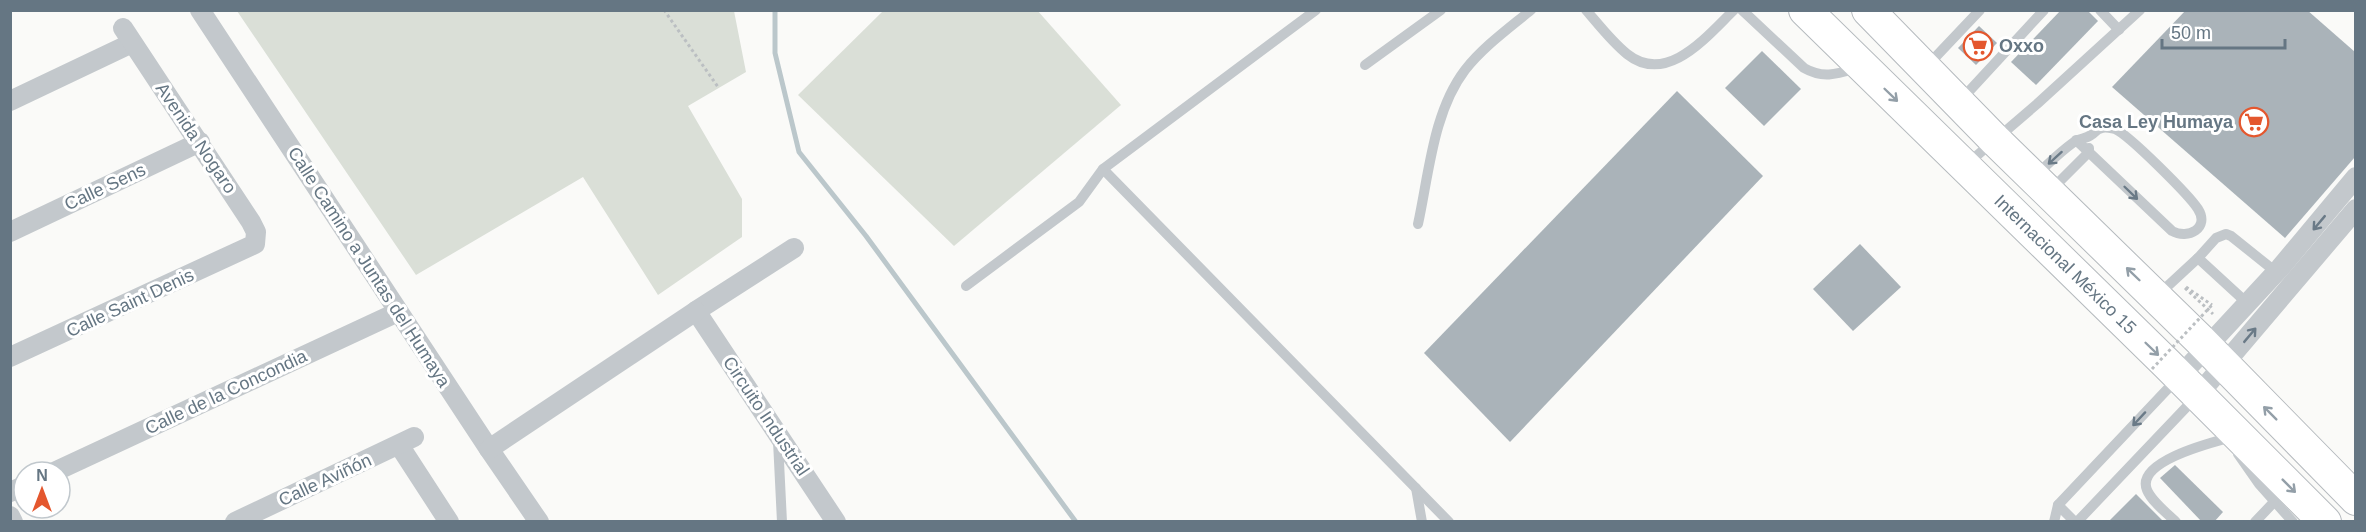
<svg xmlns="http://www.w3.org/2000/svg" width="2366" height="532" font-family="Helvetica,sans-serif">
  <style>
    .green { fill: #dadfd7 }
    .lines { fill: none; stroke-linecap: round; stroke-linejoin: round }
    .stream { stroke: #bbc7cb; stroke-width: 5 }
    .building { fill: #aab3b9 }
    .primary-casing { stroke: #b5babe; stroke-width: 34 }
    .path { stroke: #bbbfc2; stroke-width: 3; stroke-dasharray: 3 3; stroke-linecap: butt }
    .lane { stroke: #c3c8cc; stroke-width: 10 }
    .street { stroke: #c3c8cc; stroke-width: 20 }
    .primary { stroke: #fff; stroke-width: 32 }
    .path-bridge { stroke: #bbbfc2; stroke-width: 3; stroke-dasharray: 3 3; stroke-linecap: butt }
    .oneway { stroke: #939fa8 }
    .oneway2 { stroke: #6a7a87 }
    .labels { text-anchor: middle; stroke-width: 6; stroke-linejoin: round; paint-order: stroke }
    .poi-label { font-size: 18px; font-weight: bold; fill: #657683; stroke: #fff; text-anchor: start }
    .street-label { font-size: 18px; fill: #657683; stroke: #fff }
  </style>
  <rect width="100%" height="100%" fill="#fafaf8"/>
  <g class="green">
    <path d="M1037 10 1121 105 954 246 798 95 883 11Z"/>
    <path d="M237 11H734L746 72 688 106 742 199V237L658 295 583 177 416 275Z"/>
  </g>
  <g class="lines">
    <path class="stream" d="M775 10V53L799 152 866 236 1076 522"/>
  </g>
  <g class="building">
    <path d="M2061 10H2087L2098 21 2036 85 2011 62Z"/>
    <path d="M2186 10H2307L2355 52V157L2285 238 2112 87Z"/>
    <path d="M1979 26 1997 43 1976 65 1958 48Z"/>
    <path d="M1762 51 1801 89 1764 126 1725 88Z"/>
    <path d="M1677 91 1763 176 1510 442 1424 353Z"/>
    <path d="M1860 244 1901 287 1853 331 1813 289Z"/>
    <path d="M2175 465 2223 512 2214 522H2202L2160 478Z"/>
    <path d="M2136 494 2164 522H2108Z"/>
  </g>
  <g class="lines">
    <g class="primary-casing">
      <g id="primary">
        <path id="s1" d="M1805 10 2167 364 2325 522"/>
        <path d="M1868 10 1995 140 2200 340 2356 499"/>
      </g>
    </g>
    <g class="path">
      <path d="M664 10 718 87"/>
      <path d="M2186 287 2212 305"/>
      <path d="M2185 288 2213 314"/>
    </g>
    <g class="lane">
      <path d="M1316 10 1103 169 1449 522"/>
      <path d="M1586 10C1599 25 1612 42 1627 54 1667 86 1707 36 1734 10"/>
      <path d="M1742 10 1804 68C1823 79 1837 74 1857 68"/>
      <path d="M2100 10 2119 30"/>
      <path d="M1365 65 1441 10"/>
      <path d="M1926 67 1980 10"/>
      <path d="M1960 101 2044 10"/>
      <path d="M1967 164 2037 104 2140 10"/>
      <path d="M2036 175C2048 164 2060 152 2074 142 2079 138 2086 139 2091 135 2095 133 2096 129 2102 128 2105 127 2112 128 2115 129 2129 135 2189 195 2198 209 2210 228 2188 240 2172 231L2076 140"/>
      <path d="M2050 191 2089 152V148"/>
      <path d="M1418 224C1429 174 1433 112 1465 70 1483 47 1508 29 1531 10"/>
      <path d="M2198 258 2247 303"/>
      <path d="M966 286 1079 202 1103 169"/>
      <path d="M2158 295 2198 258 2216 238 2226 234 2231 236 2276 272"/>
      <path d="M778 441 782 522"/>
      <path d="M2238 454 2259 484 2293 522"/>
      <path d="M1416 488 1422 522"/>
      <path d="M2058 505 2075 522"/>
      <path d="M2054 522 2058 505 2177 379"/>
      <path d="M2077 522 2197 396"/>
      <path d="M2176 522C2167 513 2152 502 2147 490 2135 461 2214 442 2232 437"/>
      <path d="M2255 522 2274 502"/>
    </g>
    <g class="street">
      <path d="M200 10 489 449 539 522"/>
      <path d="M10 101 132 43"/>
      <path d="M10 232 200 142"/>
      <path d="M794 248 696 311 836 522"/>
      <path d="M10 357 255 244 256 232 251 222 123 28"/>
      <path d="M2180 376 2280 268 2356 177"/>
      <path d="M2198 395 2356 209"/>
      <path d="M399 445 449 522"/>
      <path d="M489 449 696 311"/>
      <path d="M54 472 398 312"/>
      <path d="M10 492 24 486"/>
      <path d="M10 516 13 522"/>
      <path d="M235 522 414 437"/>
    </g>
    <use href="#primary" class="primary"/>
    <path class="path-bridge" d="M2152 369 2212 305"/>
  </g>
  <defs><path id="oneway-shaft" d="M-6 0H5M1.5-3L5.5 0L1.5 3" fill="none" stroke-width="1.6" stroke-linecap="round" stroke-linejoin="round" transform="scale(1.5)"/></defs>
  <g class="oneway">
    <use href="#oneway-shaft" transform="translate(1891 95) rotate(44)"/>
    <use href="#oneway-shaft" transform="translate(2133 274) rotate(-136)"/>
    <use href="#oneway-shaft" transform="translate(2152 349) rotate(44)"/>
    <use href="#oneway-shaft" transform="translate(2270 413) rotate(-135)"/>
    <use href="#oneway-shaft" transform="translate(2289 486) rotate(45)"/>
  </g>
  <g class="oneway2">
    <use href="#oneway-shaft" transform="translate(2055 158) rotate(138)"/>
    <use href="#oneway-shaft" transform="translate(2131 193) rotate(44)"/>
    <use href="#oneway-shaft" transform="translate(2319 223) rotate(130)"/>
    <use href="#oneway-shaft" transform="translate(2250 335) rotate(-50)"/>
    <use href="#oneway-shaft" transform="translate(2139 419) rotate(133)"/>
  </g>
  <defs>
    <g id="supermarket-ring" transform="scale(1.5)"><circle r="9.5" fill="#fff" stroke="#e4572e" stroke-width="1.5"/><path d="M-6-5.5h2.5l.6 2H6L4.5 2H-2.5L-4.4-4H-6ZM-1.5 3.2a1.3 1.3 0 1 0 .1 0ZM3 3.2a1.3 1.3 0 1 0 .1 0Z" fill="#e4572e"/></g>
  </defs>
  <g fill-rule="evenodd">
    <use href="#supermarket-ring" x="1978" y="46"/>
    <use href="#supermarket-ring" x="2254" y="122"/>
  </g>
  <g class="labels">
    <g class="poi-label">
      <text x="1999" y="52">Oxxo</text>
      <text x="2233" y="128" text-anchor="end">Casa Ley Humaya</text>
    </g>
    <g class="street-label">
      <text transform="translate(196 138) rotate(56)" y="6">Avenida Nogaro</text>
      <text transform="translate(105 187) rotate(-25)" y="6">Calle Sens</text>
      <text dy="6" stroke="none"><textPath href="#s1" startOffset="364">Internacional México 15</textPath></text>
      <text transform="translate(369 267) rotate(57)" y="6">Calle Camino a Juntas del Humaya</text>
      <text transform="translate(130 303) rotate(-25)" y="6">Calle Saint Denis</text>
      <text transform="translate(226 392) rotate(-25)" y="6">Calle de la Concondia</text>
      <text transform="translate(766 416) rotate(56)" y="6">Circuito Industrial</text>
      <text transform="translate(325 480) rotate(-25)" y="6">Calle Aviñón</text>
    </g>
  </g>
  <rect width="2366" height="532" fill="none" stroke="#657683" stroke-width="24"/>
  <g transform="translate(42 490)"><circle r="28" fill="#ffffff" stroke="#c1c8cd" stroke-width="1.5"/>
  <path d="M0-4.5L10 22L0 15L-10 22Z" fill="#e4572e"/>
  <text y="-9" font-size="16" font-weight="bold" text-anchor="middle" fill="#657683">N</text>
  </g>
  <path d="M2162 39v9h123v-9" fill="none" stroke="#657683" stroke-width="3"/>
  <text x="2171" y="39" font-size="18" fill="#657683" stroke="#ffffff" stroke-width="4.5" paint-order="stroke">50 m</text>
</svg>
